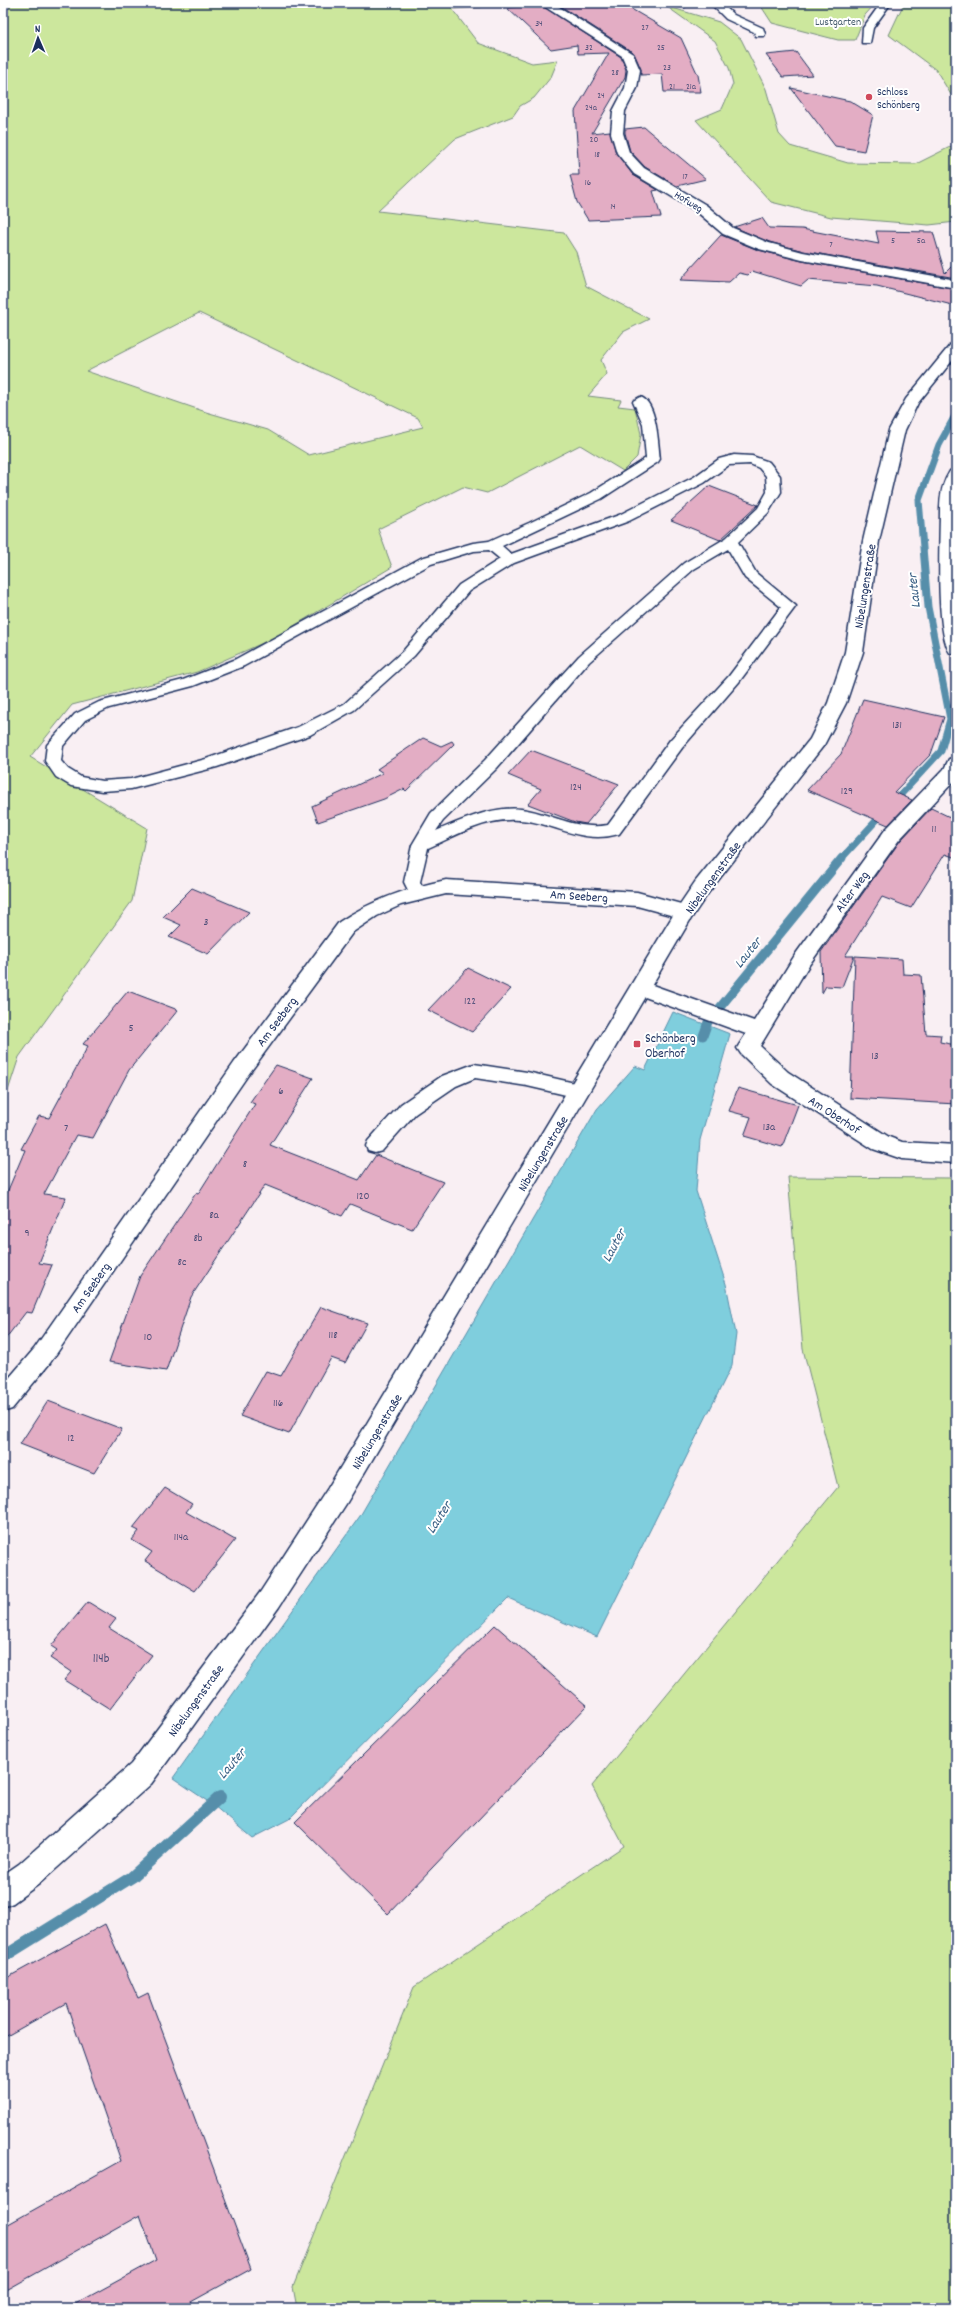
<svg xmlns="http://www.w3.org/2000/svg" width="959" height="2311" font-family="Dekko,sans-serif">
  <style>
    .green { fill: #cce79d; stroke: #748b7e; fill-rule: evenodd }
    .water { fill: #7fcedd; stroke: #578eaa }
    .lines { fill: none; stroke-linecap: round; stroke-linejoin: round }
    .stream-far2 { stroke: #578eaa; stroke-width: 7 }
    .stream-far1 { stroke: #578eaa; stroke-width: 9 }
    .stream { stroke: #578eaa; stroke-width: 12 }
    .building { fill: #e3adc4; stroke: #1b2f5e }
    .lane-casing { stroke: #1b2f5e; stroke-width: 3 }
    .street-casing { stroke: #1b2f5e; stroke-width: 3 }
    .primary-casing { stroke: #1b2f5e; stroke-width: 3 }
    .lane { fill: #fff; fill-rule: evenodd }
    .street { fill: #fff; fill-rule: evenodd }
    .primary { fill: #fff; fill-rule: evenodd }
    .poi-dot { fill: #d1495b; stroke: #fff; stroke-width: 1.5 }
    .labels { text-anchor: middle; stroke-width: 4; stroke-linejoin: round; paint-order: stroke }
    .far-number-label { font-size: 9px; fill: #4d4e78 }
    .far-park-label { font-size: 11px; fill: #475d6e; stroke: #fff }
    .far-poi-label { font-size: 11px; fill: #1b2f5e; stroke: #fff; text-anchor: start }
    .far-street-label { font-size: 11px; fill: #1b2f5e; stroke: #fff }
    .number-label { font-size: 11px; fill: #4d4e78 }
    .street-label { font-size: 13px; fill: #1b2f5e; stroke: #fff }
    .poi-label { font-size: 13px; fill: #1b2f5e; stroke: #fff; text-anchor: start }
    .near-number-label { font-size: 13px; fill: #4d4e78 }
    .water-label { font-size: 14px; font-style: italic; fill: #395f84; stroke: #fff }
  </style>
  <rect width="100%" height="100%" fill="#f9eff3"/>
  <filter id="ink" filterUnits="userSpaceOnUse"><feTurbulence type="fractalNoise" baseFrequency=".025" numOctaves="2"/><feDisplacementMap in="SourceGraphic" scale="8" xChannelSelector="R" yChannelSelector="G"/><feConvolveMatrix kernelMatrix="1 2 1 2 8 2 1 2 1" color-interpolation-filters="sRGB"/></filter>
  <g filter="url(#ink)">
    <g class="green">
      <path d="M3 3H496L481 7 452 9 478 43 532 63 558 60 551 77 534 98 520 106 513 116 455 139 378 211 564 233 576 252 586 286 649 319 623 332 601 360 607 374 588 396 621 400 618 406 635 408 641 434 637 457 623 471 580 445 487 493 463 487 378 529 392 567 272 639 197 672 72 705 30 757 147 828 132 901 19 1057 3 1106ZM199 313 418 418 423 427 309 455 268 430 206 412 86 371Z"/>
      <path d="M759 3H876L865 15 855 40H838L772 23Z"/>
      <path d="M904 3H956V103L936 70 889 35Z"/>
      <path d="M666 6 719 22 741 39 766 89 779 134 790 146 848 163 916 164 956 144V222L929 225 831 217 771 202 696 120 722 109 733 84 729 68 715 41Z"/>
      <path d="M788 1177 956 1178V2308H297L293 2287 414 1987 624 1846 592 1786 838 1487 803 1349Z"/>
    </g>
    <path class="water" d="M673 1012 730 1034 700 1140 696 1191 726 1284 736 1334 732 1365 597 1637 508 1598 289 1819 252 1838 213 1805 173 1778 360 1516 597 1109 635 1066 645 1070Z"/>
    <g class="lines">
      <g class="stream-far2">
        <path d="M893 803 941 751 950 719 928 607 919 500 939 445 956 414"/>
        <path d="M841 859 884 812"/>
      </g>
      <path class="stream-far1" d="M703 1036 708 1022 842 858"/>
      <path class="stream" d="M3 1957 132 1877 220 1797"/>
    </g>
    <g class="building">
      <path d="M538 3 621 57 626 70 625 77 592 133 610 131 616 153 633 175 658 190 653 191 661 217 588 220 577 202 570 175H579L575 111 609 53 578 54 577 45 551 49 507 8Z"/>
      <path d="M556 3H621L681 38 698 75 701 92H664L662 74 641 75V69L634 53Z"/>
      <path d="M796 52 813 75 783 77 766 55Z"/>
      <path d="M791 88 850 101 873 115 864 151 835 146Z"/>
      <path d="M644 127 706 179 677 186 645 167 630 151 625 133V129Z"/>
      <path d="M762 218 769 228 802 229 879 244 876 231 933 232 945 273 956 262V278L803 251 769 242 734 227Z"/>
      <path d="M721 235 758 250 802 261 956 289V306L877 286 808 280 801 286 752 271 748 275 739 273 729 282 680 280Z"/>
      <path d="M709 486 758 505 720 540 671 520Z"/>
      <path d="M863 699 944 717 931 754 894 792 912 800 888 825 807 790 841 754Z"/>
      <path d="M423 738 441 746 452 741 454 744 406 791 404 789 384 799 318 822 312 806 383 773 377 769Z"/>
      <path d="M531 750 619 784 586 824 575 822 528 804 541 789 508 775Z"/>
      <path d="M931 808 956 820V858L945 854 911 908 882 897 845 956H854L842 987 826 986 822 993 821 952 900 841Z"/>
      <path d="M192 888 249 912 208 954 169 937 181 925 163 917Z"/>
      <path d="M855 956 902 959 903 974 921 975 926 1034 941 1035 940 1042 956 1045V1104L850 1098Z"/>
      <path d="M468 968 511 989 472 1032 428 1010Z"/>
      <path d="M128 991 178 1010 129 1070 93 1138 76 1135 44 1194 66 1197 39 1263 52 1265 32 1313 26 1312 3 1342V1202L25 1150 21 1149 39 1116 49 1118 88 1046 83 1044Z"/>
      <path d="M276 1065 313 1078 270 1145 359 1180 376 1155 443 1182 412 1229 350 1204 342 1216 265 1185 191 1297 166 1371 109 1362 140 1276 196 1193 198 1194 255 1104 250 1102Z"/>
      <path d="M738 1088 798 1105 782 1147 744 1136 751 1117 729 1111Z"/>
      <path d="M321 1307 367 1323 345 1363 331 1358 289 1434 240 1416 266 1371 281 1376Z"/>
      <path d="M48 1401 122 1429 94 1473 20 1444Z"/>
      <path d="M165 1488 192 1504 186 1512 235 1540 195 1591 145 1561 152 1552 132 1540 139 1531 133 1528Z"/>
      <path d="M88 1602 116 1619 109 1628 152 1655 110 1709 64 1680 71 1672 50 1658 57 1650 51 1646Z"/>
      <path d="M495 1625 587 1706 388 1914 295 1822Z"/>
      <path d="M105 1924 138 1998 148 1993 251 2269 180 2308H68L156 2260 140 2215 3 2292V2227L121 2161 66 2003 3 2038V1980Z"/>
    </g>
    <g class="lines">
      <g class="lane-casing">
        <g id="lane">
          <path d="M710 3H721L734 15 763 28 765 34 764 36H756L754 32 726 19Z"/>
          <path d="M881 3H891L873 28 870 43H862L863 28Z"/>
          <path d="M640 397C657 401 658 444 660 459L658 462 601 499 502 546 511 554 619 515 694 477 719 459 734 455 752 456 769 462 780 476 781 492 768 513 738 542 756 573 796 606 739 682 682 748 619 834C576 846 548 817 508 820 480 821 453 837 428 848L420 882 425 892 423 896 417 898 411 896 404 882 412 845 431 813 485 760 579 656 684 563 726 538 758 508 767 492 766 476 759 468 750 464 729 465 704 483 629 521 514 563 469 591 414 656 354 710 310 735 217 767 131 789 102 791 71 786 56 777 45 761 47 745 75 714 99 702 183 680 234 660 421 558 473 543 489 541 529 523 591 493 646 458 643 424 633 401ZM728 549 745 578 781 607 729 676 670 740 608 825C577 831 551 813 521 809 492 806 463 820 436 831L443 821 497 768 589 662 694 569ZM489 550 500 559 459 585 404 650 344 704 298 727 206 759 131 779 102 781 81 777 68 769 61 761 63 746 85 720 109 708 193 686 244 666 431 564 474 551Z"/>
          <path d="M474 1064 527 1072 579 1084 586 1086 588 1091 586 1096 579 1098 527 1086 475 1078 456 1086 415 1114 382 1151 375 1153 368 1151 366 1146 368 1141 401 1104 442 1076Z"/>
        </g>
      </g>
      <g class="street-casing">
        <g id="street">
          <path d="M539 3H553L633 54 640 70 637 88 625 111 623 133 629 152 644 168 706 205 733 228 769 243 803 252 956 280V288L802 260 759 249 723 234 696 211 634 174 617 153 611 133 613 111 625 88 628 70 622 56Z"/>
          <path d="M673 3H689L690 4 684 7Z"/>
          <path d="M956 469V654L950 653C935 631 940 539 940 509 940 495 942 483 950 471Z"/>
          <path d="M956 757V779L899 840 809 965 760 1046 788 1072 889 1137 902 1142 956 1145V1163L902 1159 873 1149 772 1084 741 1054 737 1048 746 1034 634 993 631 988 634 983 641 981 754 1021 795 955 885 830 944 769 949 759Z"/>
          <path d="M446 880 637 892 692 907 695 912 692 917 685 919 637 906 446 894 401 905 377 916 353 932 248 1075 50 1363 12 1409 3 1412V1385L34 1349 234 1063 339 922C372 900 407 888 446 880Z"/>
        </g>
      </g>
      <g class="primary-casing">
        <path id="primary" d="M956 343V356L918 403 905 430 879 541 863 652 846 703 824 745 709 892 692 917 346 1504 279 1607 151 1784 39 1884 13 1903 3 1907V1875L19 1864 131 1764 261 1591 328 1488 678 907 695 882 810 739 828 703 845 652 863 541 889 430 906 399 951 344Z"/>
      </g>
      <use href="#lane" class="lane"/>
      <use href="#street" class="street"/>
      <use href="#primary" class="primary"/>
    </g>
  </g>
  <g class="poi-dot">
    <circle cx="869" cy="97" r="4"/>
    <rect x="633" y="1040" width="8" height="8" rx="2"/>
  </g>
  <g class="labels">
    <g class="far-number-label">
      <text x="539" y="26">34</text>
      <text x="645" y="30">27</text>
      <text x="589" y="50">32</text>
      <text x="661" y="50">25</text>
      <text x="667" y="70">23</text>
      <text x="615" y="75">28</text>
      <text x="672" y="89">21</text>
      <text x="691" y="89">21a</text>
      <text x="601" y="98">24</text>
      <text x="591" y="110">24a</text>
      <text x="594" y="142">20</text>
      <text x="597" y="157">18</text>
      <text x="685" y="179">17</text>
      <text x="588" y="185">16</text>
      <text x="613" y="209">14</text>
      <text x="893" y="243">5</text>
      <text x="921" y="243">5a</text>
      <text x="831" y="247">7</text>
    </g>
    <g class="far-park-label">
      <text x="838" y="25">Lustgarten</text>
    </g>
    <g class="far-poi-label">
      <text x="877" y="95">Schloss<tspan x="877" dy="13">Schönberg</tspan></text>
    </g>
    <g class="far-street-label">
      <text transform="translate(689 201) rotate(32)" y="4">Hofweg</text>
    </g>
    <g class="number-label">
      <text x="897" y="728">131</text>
      <text x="576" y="790">124</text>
      <text x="847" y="794">129</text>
      <text x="934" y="832">11</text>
      <text x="206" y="925">3</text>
      <text x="470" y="1004">122</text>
      <text x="131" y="1031">5</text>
      <text x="875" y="1059">13</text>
      <text x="281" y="1094">6</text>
      <text x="769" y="1130">13a</text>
      <text x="66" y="1131">7</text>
      <text x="245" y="1167">8</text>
      <text x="363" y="1199">120</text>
      <text x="214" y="1218">8a</text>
      <text x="27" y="1236">9</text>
      <text x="198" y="1241">8b</text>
      <text x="182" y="1265">8c</text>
      <text x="333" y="1338">118</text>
      <text x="148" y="1340">10</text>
      <text x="278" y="1406">116</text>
      <text x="71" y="1441">12</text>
      <text x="181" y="1540">114a</text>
    </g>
    <g class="street-label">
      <text transform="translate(864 586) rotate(-81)" y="5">Nibelungenstraße</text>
      <text transform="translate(712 877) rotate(-54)" y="5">Nibelungenstraße</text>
      <text transform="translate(851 891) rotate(-54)" y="5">Alter Weg</text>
      <text transform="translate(579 895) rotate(4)" y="5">Am Seeberg</text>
      <text transform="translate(276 1021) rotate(-53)" y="5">Am Seeberg</text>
      <text transform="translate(835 1114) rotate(33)" y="5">Am Oberhof</text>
      <text transform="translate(542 1153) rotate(-59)" y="5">Nibelungenstraße</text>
      <text transform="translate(90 1287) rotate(-55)" y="5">Am Seeberg</text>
      <text transform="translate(376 1431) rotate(-59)" y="5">Nibelungenstraße</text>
      <text transform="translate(195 1700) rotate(-54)" y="5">Nibelungenstraße</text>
    </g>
    <g class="poi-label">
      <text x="645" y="1042">Schönberg<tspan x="645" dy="15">Oberhof</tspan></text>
    </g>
    <g class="near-number-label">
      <text x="101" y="1662">114b</text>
    </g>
    <g class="water-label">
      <text transform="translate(913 591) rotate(-96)" y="5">Lauter</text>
      <text transform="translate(747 952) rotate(-51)" y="5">Lauter</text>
      <text transform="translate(613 1245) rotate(-61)" y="5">Lauter</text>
      <text transform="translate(438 1517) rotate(-57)" y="5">Lauter</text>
      <text transform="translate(231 1763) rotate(-49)" y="5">Lauter</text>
    </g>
  </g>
  <rect width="959" height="2311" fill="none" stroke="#fff" stroke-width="16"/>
  <rect x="8" y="8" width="943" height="2295" fill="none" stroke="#1b2f5e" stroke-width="1.5" filter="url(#ink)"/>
  <g transform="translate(38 38) rotate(358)" stroke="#ffffff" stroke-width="3" paint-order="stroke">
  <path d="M0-3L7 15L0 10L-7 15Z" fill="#1b2f5e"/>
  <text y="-6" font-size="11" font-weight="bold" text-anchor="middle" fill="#1b2f5e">N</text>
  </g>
</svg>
